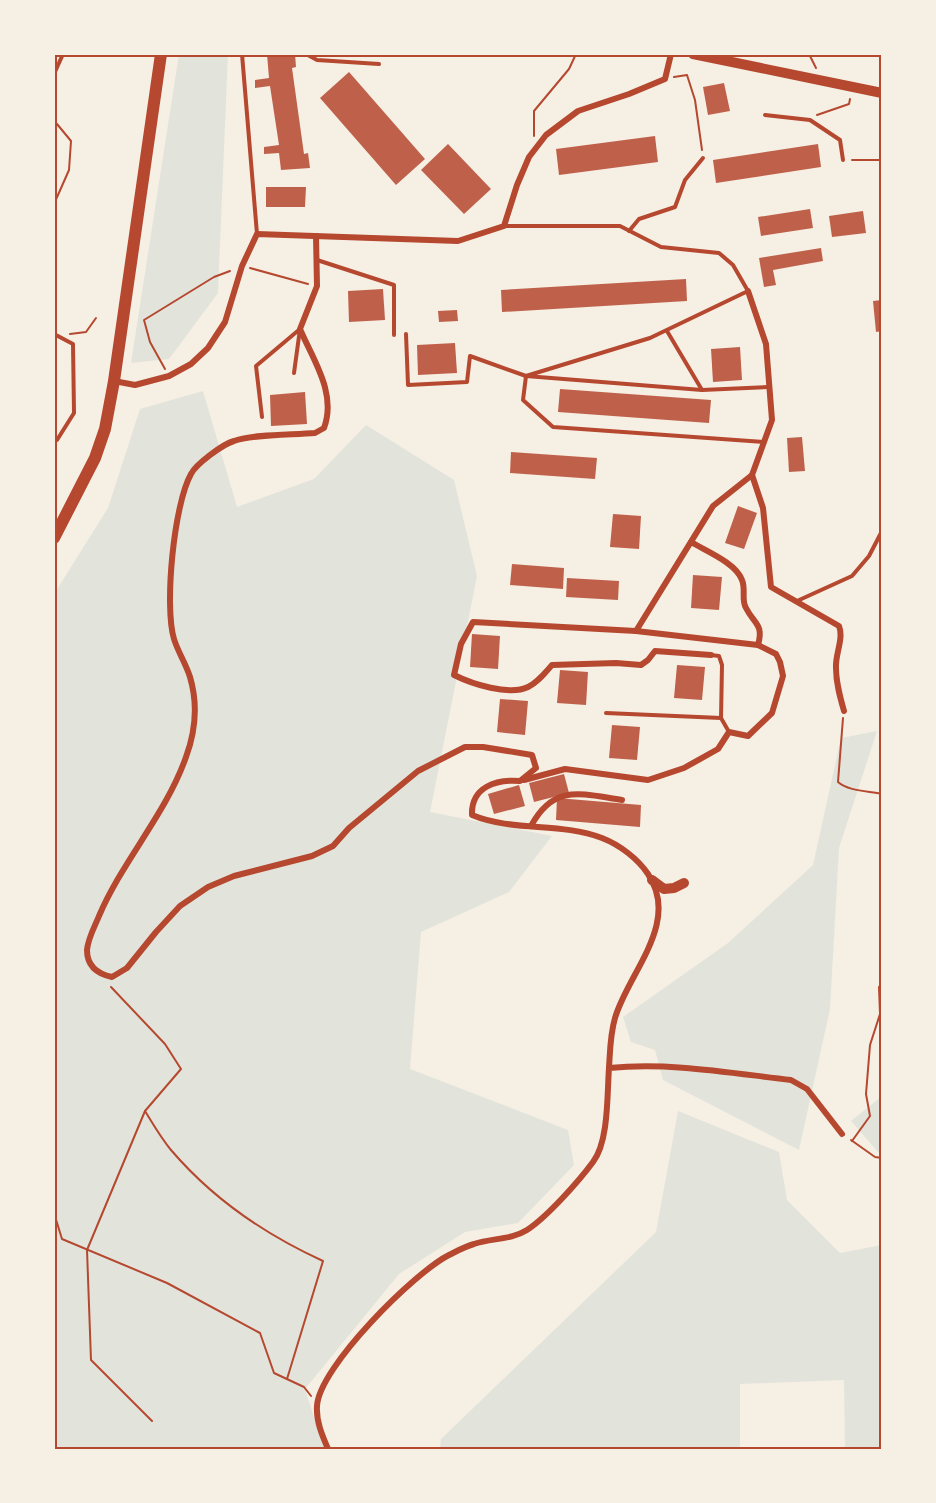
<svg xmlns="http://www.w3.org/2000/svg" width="936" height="1503" font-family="Barlow,sans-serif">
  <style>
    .green { fill: #e2e4dc }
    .building { fill: #bf614a }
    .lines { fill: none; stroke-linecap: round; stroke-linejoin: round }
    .path { stroke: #b5482f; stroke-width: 2 }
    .service { stroke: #b5482f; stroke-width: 4 }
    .minor { stroke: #b5482f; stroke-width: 6 }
    .secondary { stroke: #b5482f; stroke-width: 10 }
    .trunk { stroke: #b5482f; stroke-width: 12 }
    .neatline { fill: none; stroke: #b5482f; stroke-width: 2 }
  </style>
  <rect width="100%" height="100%" fill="#f6efe4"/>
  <g class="green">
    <path d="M179 54H228L218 293 169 359 131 363Z"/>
    <path d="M203 391 237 507 314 479 366 425 454 480 477 576 430 812 552 836 509 892 421 932 410 1069 568 1130 574 1165 518 1223 465 1232 399 1274 305 1389 324 1449H54V594L108 508 140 409Z"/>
    <path d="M877 731 839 848 830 1009 799 1150 663 1080 655 1050 631 1042 623 1017 728 943 813 865 841 738Z"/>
    <path d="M882 1096V1152H878L851 1121Z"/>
    <path d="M678 1111 779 1152 787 1200 840 1253 882 1245V1449H845L844 1380 740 1384V1449H440L441 1439 656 1232Z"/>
  </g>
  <g class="building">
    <path d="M267 54H295L296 67 292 68 304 154 308 153 310 168 281 170 279 153 264 154V147L279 145 270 86 255 88V80L269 78Z"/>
    <path d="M349 72 425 159 396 185 320 98Z"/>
    <path d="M724 83 730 111 708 115 703 87Z"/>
    <path d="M655 136 658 162 559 175 556 149Z"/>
    <path d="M448 144 491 189 464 214 421 170Z"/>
    <path d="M818 144 821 167 716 183 713 160Z"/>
    <path d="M266 187H306L305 207H266Z"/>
    <path d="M810 209 813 228 761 236 758 217Z"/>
    <path d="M863 211 866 233 832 237 829 216Z"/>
    <path d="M821 248 823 261 773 270 776 285 764 287 759 258Z"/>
    <path d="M686 279 687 301 502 312 501 290Z"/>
    <path d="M383 289 385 320 349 322 348 291Z"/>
    <path d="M882 300V331L876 332 873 301Z"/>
    <path d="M457 310 458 321 439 322 438 311Z"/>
    <path d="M455 343 457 373 418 375 417 345Z"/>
    <path d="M740 347 742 380 713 382 711 349Z"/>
    <path d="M560 389 711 400 709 423 558 412Z"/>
    <path d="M305 392 307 424 271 426 270 395Z"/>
    <path d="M802 437 805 471 789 472 787 438Z"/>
    <path d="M511 452 597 458 595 479 510 473Z"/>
    <path d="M738 506 757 513 744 549 725 543Z"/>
    <path d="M613 514 641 516 639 549 610 547Z"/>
    <path d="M512 564 564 568 563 589 510 585Z"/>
    <path d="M693 575 722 577 719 610 691 608Z"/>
    <path d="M567 578 619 581 618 600 566 597Z"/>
    <path d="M472 634 500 636 498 669 470 667Z"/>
    <path d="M677 665 705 667 702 700 674 698Z"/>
    <path d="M560 670 588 672 586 705 557 703Z"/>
    <path d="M500 699 528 701 525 735 497 732Z"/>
    <path d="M612 725 640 727 637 760 609 758Z"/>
    <path d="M564 774 569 793 534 802 529 783Z"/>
    <path d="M519 785 525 806 494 814 488 794Z"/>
    <path d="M557 798 641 805 640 827 556 820Z"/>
  </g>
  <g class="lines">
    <g class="path">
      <path d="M809 54 816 68"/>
      <path d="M674 77 687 75 695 100 702 150"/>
      <path d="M817 115 849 104 850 99"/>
      <path d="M54 130 57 124 71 141 69 170 54 204"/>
      <path d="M534 136V111L569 69 576 54"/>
      <path d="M852 160H882"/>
      <path d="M250 268 308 284"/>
      <path d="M70 334 86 332 96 318"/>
      <path d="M165 369 150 342 144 320 214 277 230 271"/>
      <path d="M843 718 838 782C848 791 868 791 882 794"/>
      <path d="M882 812 880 817 882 820"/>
      <path d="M111 987 165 1044 181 1069 145 1111C153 1124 161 1138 171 1150 212 1198 266 1235 323 1261L287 1379"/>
      <path d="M145 1111 87 1250 91 1360 152 1421"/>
      <path d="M851 1140 875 1157 882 1158"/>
      <path d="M852 1141 870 1116 866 1094 870 1045 880 1014 879 987 882 983"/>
      <path d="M54 1213 62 1239 167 1283 260 1333 274 1373 304 1387 311 1396"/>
    </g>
    <g class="service">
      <path d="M242 54 257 234"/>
      <path d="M306 54 317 60 379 64"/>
      <path d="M54 74 63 54"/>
      <path d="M765 115 810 120 840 140 843 160"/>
      <path d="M629 231 639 219 675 207 685 180 703 158"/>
      <path d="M317 260 394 285V335"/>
      <path d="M667 331 702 390 769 387"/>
      <path d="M54 334 73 344 74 413 57 440"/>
      <path d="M406 334 408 385 467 382 470 356 526 376 650 338 748 291 733 265 719 253 661 247 620 226H504"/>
      <path d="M702 390 526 376 523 400 553 427 764 442"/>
      <path d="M262 417 256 366 300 329 294 373"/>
      <path d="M797 601 852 576 869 556 882 531"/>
      <path d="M606 713 721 718 722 665 719 656 711 655"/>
      <path d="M721 718 729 732"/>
    </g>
    <g class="minor">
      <path d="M316 236 317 286 300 329C313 360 337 393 324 428L315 433C291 435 255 434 234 441 223 444 196 464 191 474 174 504 164 606 174 639 178 652 186 664 190 677 198 704 196 730 186 757 166 814 123 860 99 916 95 926 88 938 87 950 87 967 98 974 112 977L127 968 156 932 180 906 208 887 234 876 312 856 333 846 349 828 418 771 465 747H483L532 755 536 768 520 781C496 779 471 787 472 815 513 832 560 822 602 838 620 845 638 859 648 874 681 923 628 973 615 1018 610 1035 610 1052 609 1068"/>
      <path d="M114 381 135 385 169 376 191 364 208 348 225 322 242 266 257 234 458 241 504 226 517 185 529 157 546 135 578 111 629 94 665 79 671 54"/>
      <path d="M752 475 763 508 771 587 839 626C844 639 835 654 836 668 836 683 840 697 844 711"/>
      <path d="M636 631 758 645C764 624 754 624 746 608 741 600 746 589 742 580 736 563 706 551 691 542"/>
      <path d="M711 655 655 651 648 660 641 665 616 663 552 665C544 674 538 682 528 687 509 696 472 684 454 675L461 644 473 622 636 631 713 506 752 475 772 420 766 344 748 291"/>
      <path d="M524 780 565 769 648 780 684 768 718 749 729 732 748 736 772 713 783 676 780 662 776 654 758 645"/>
      <path d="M531 826C554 783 582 794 622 800"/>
      <path d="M328 1449C322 1435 316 1421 317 1406 319 1367 415 1272 449 1255 457 1251 466 1246 474 1244 492 1238 511 1240 527 1230 547 1217 579 1181 593 1162 609 1141 607 1094 609 1068 670 1062 730 1073 791 1080L807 1089 842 1134"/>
    </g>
    <g class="secondary">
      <path d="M693 54 882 93"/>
      <path d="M652 880 664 889 674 888 684 883"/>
    </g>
    <path class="trunk" d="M54 538 95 458 105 429 114 381 161 54"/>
  </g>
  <rect width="936" height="1503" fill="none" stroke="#f6efe4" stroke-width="111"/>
  <rect x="56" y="56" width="824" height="1392" class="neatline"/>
</svg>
